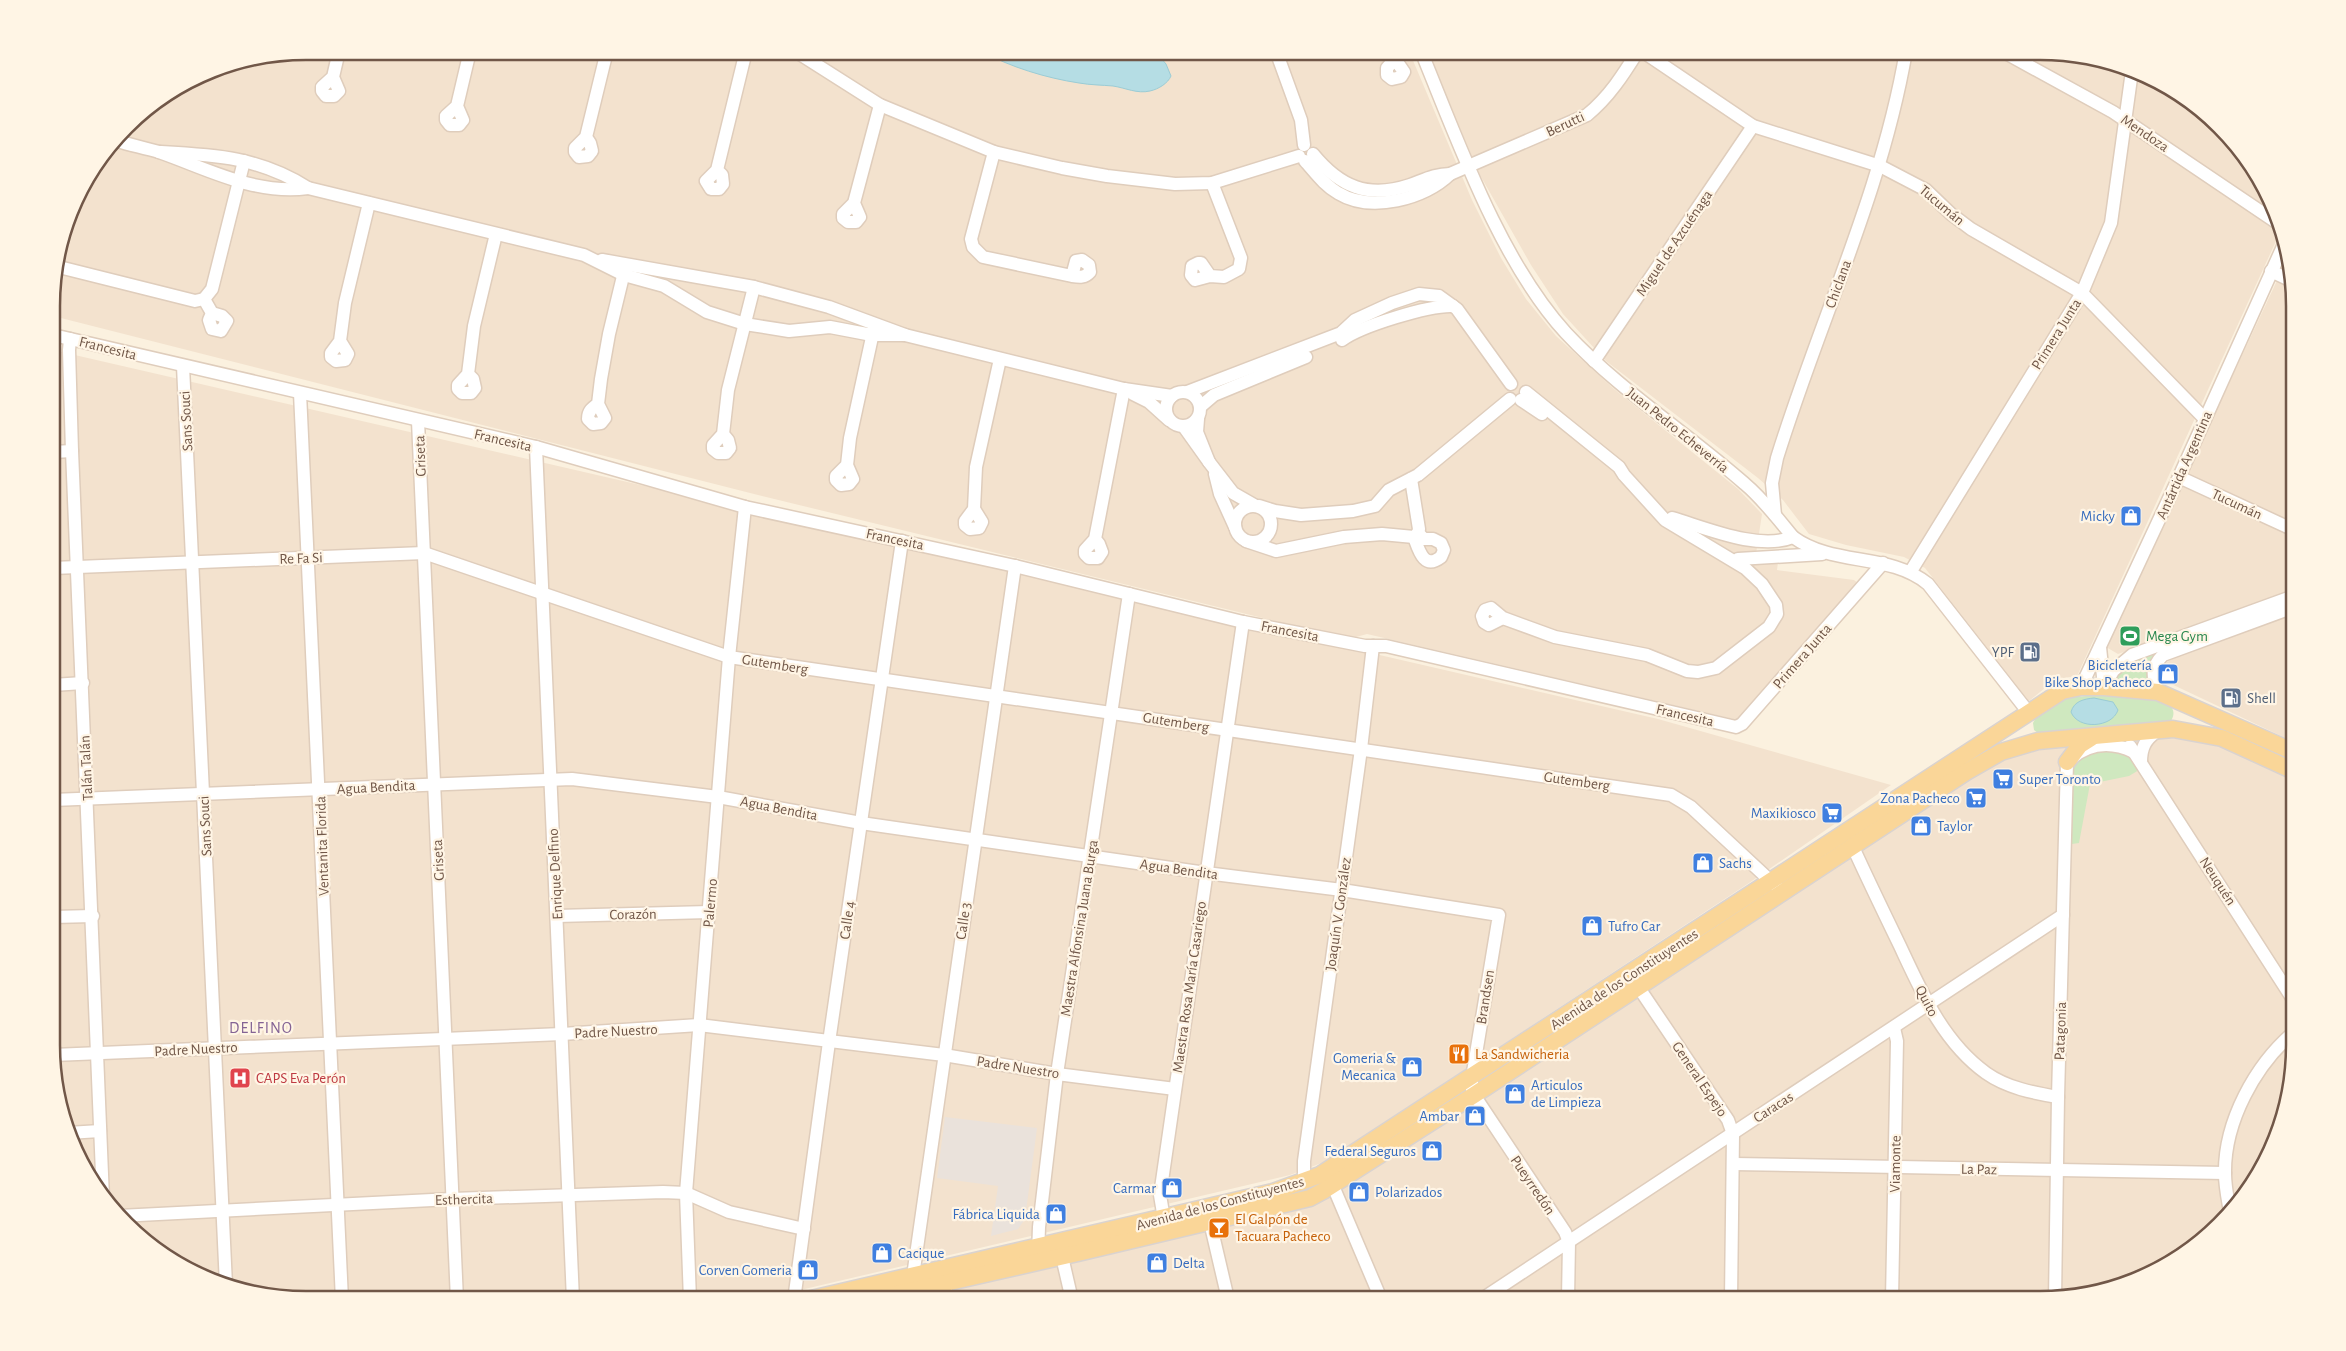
<svg xmlns="http://www.w3.org/2000/svg" width="2346" height="1351" font-family="'Alegreya Sans',sans-serif">
  <style>
    .residential { fill: #f3e2ce }
    .industrial { fill: #eae2db }
    .green { fill: #cfe8bf }
    .water { fill: #b5dde4; stroke: #9bccd5 }
    .lines { fill: none; stroke-linecap: round; stroke-linejoin: round }
    .minor-casing { stroke: #dfcdbc; stroke-width: 15 }
    .major-casing { stroke: #dad3cf; stroke-width: 19 }
    .minor { stroke: #fff; stroke-width: 12 }
    .major { stroke: #fad698; stroke-width: 16 }
    .labels { text-anchor: middle; stroke-width: 4.5; stroke-linejoin: round; paint-order: stroke }
    .street-label { font-size: 15px; fill: #715748; stroke: #fff5e5 }
    .shop-label { font-size: 15px; fill: #366cbe; stroke: #fff5e5; text-anchor: end }
    .leisure-label { font-size: 15px; fill: #27864d; stroke: #fff5e5; text-anchor: start }
    .service-label { font-size: 15px; fill: #4e5e75; stroke: #fff5e5; text-anchor: end }
    .food-label { font-size: 15px; fill: #c56008; stroke: #fff5e5; text-anchor: start }
    .health-label { font-size: 15px; fill: #be3a42; stroke: #fff5e5; text-anchor: start }
    .neighbourhood-label { font-size: 16px; letter-spacing: 1px; fill: #846394; stroke: #fff5e5 }
    .rim { fill: none; stroke: #715748; stroke-width: 2.5 }
  </style>
  <rect width="100%" height="100%" fill="#fbf1df"/>
  <g class="residential">
    <path d="M306 51H1409L1472 200 1501 258 1526 299 1556 336 1614 389 1738 489 1762 514 1755 560 1778 562 1777 570 1854 580 1859 584 1738 720 1367 634 1349 639 758 495 53 316V273L78 193 138 115 209 71Z"/>
    <path d="M1427 51H2040L2106 60 2167 85 2220 126 2252 165 2282 228 2077 676 2056 679 2029 701 1925 568 1904 557 1846 545 1809 534 1783 500 1758 478 1606 361 1563 314 1531 265 1480 175Z"/>
    <path d="M2288 257 2294 289V591L2118 654 2106 647Z"/>
    <path d="M53 350 1658 719 1891 785 1749 883 1324 1162 1290 1175 758 1300H306L240 1291 179 1266 126 1225 94 1186 65 1127 53 1078Z"/>
    <path d="M2294 614V742L2165 681 2162 674 2164 664 2174 658Z"/>
    <path d="M2161 738 2199 739 2220 743 2294 778V1061L2286 1111 2261 1172 2220 1225 2168 1265 2106 1291 2056 1299 906 1300 1317 1204 1986 769 2022 750Z"/>
  </g>
  <path class="industrial" d="M945 1117 1037 1128 1025 1219 1018 1229 991 1236 998 1186 937 1178Z"/>
  <g class="green">
    <path d="M2294 600 2155 655C2145 665 2146 673 2151 684L2111 679 2130 662Z"/>
    <path d="M2107 694 2155 699 2172 708C2175 714 2173 717 2170 723L2038 733 2034 730 2033 723 2037 716 2065 698Z"/>
    <path d="M2090 749 2124 751 2139 770 2129 776 2090 784 2079 843 2072 844V763Z"/>
  </g>
  <g class="water">
    <path d="M981 51H1155L1166 64 1171 76C1168 83 1159 89 1150 91 1137 94 1126 88 1113 86 1102 85 1090 85 1079 83 1046 78 1010 67 981 51Z"/>
    <path d="M2094 698 2113 702 2118 710C2112 728 2078 730 2071 712 2074 701 2084 699 2094 698Z"/>
  </g>
  <g class="lines">
    <g class="minor-casing">
      <g id="minor">
        <path d="M795 51 880 105 994 152 1062 168 1107 176 1175 184 1212 183 1299 156"/>
        <path d="M1276 51 1301 120 1304 145"/>
        <path d="M1421 51C1458 141 1500 261 1566 333 1619 390 1686 432 1745 484 1763 499 1778 519 1793 537 1834 567 1889 552 1928 584L2029 713"/>
        <path d="M1642 51 1753 126 1880 166 1926 190 1951 214 1971 229 2082 293 2205 419"/>
        <path d="M2002 51 2113 112 2282 226"/>
        <path d="M1395 59 1404 72 1401 77 1392 79 1387 75V68L1395 59 1398 51"/>
        <path d="M333 77 339 91 334 96H326L322 91V87L333 77 339 51"/>
        <path d="M457 106 463 120 459 125H450L446 120V116L457 106 470 51"/>
        <path d="M586 137 590 143 592 151 588 156 579 157 575 152V148L586 137 607 51"/>
        <path d="M117 141C131 145 145 148 159 152 208 169 254 195 308 188"/>
        <path d="M159 152C215 155 259 157 308 188L584 255 624 275 664 286 707 312 745 324 789 331 830 327 872 335H905"/>
        <path d="M994 152 971 239 973 247 983 257 1072 276C1079 277 1085 278 1090 272L1089 265 1082 260 1076 261 1072 276"/>
        <path d="M1313 154C1340 187 1368 199 1410 185 1424 180 1435 174 1450 174L1587 115C1609 97 1623 75 1638 51"/>
        <path d="M1305 161C1315 172 1324 185 1338 193 1371 213 1425 199 1450 174"/>
        <path d="M717 170 722 175 723 184 719 189H711L706 181 717 170 746 51"/>
        <path d="M854 203 860 217 856 222H848L843 218V214L854 203 880 105"/>
        <path d="M602 260 754 287 829 307 905 335 1124 389 1172 396"/>
        <path d="M55 266 195 301 204 299 212 313 209 320 212 329 221 331 227 321 222 316 212 313"/>
        <path d="M2271 271 2292 281"/>
        <path d="M1210 276 1201 263H1198L1192 266 1191 275 1195 280 1210 276 1224 277 1239 269 1241 258 1212 183"/>
        <path d="M204 299 212 289 244 161"/>
        <path d="M53 335 536 447 745 507 1015 566 1243 622 1365 646H1386L1736 727 1742 724 1883 563"/>
        <path d="M70 339 69 350 72 451 103 1198"/>
        <path d="M1342 340C1361 326 1429 305 1453 306"/>
        <path d="M340 341 348 354 345 360 336 361 331 357V353L340 341 345 303 369 203"/>
        <path d="M1594 361 1753 126"/>
        <path d="M183 366 226 1285"/>
        <path d="M468 374 458 385V389L462 393H471L475 388 473 379 468 374 474 326 496 234"/>
        <circle cx="1183" cy="409" r="17"/>
        <path d="M1187 392 1341 333 1355 320 1392 303 1419 294 1439 296 1457 309 1511 384"/>
        <path d="M300 393 342 1300"/>
        <path d="M1133 394 1149 402 1169 420"/>
        <path d="M1521 400 1542 414"/>
        <path d="M598 404C592 408 588 411 588 419L593 424 601 423 605 418 598 404 601 379 609 334 625 268"/>
        <path d="M1200 407 1214 395 1306 357"/>
        <path d="M418 421 457 1300"/>
        <path d="M1184 427 1209 462 1197 432 1198 419"/>
        <path d="M723 434 713 445V449L718 453H726L730 448 728 440 723 434 728 390 754 287"/>
        <path d="M536 447 573 1300"/>
        <path d="M53 452 72 451"/>
        <path d="M1209 462 1233 493 1254 505"/>
        <path d="M847 465 836 476V480L841 485 849 484 853 479 847 465 850 438 874 328"/>
        <path d="M1215 474 1220 494 1235 527"/>
        <path d="M2179 477 2294 530"/>
        <circle cx="1253" cy="524" r="18"/>
        <path d="M1259 506 1275 511 1301 515 1353 511 1375 506 1389 490 1418 475 1510 399"/>
        <path d="M974 509 965 521V525L970 529 979 528 982 522 974 509 976 467 1000 359"/>
        <path d="M1775 515 1772 483 1777 458C1819 322 1882 192 1906 51"/>
        <path d="M1672 518C1706 528 1759 551 1793 537"/>
        <path d="M1414 537C1419 551 1424 570 1441 557L1444 550 1441 543 1433 539H1424L1418 533"/>
        <path d="M1095 539 1099 544 1102 552 1098 558H1089L1085 554V550L1095 539 1124 389"/>
        <path d="M1246 541 1276 551 1344 537 1382 534 1414 537 1418 533 1419 529 1411 479"/>
        <path d="M1738 559 1822 554"/>
        <path d="M53 568 424 553 729 657 1671 795 1691 807 1776 886"/>
        <path d="M1911 571 2082 293 2111 223 2132 71"/>
        <path d="M1503 618 1489 625 1484 622 1482 616 1485 610 1491 608 1503 618 1555 637 1647 655 1687 671 1698 672 1716 668 1769 627 1777 614 1776 605 1762 584 1745 568 1665 520 1624 475 1619 467 1526 392"/>
        <path d="M2100 647 2104 687"/>
        <path d="M53 685 83 683"/>
        <path d="M2081 687 2179 477 2285 242"/>
        <path d="M2104 687 2113 671 2132 655 2294 596"/>
        <path d="M2158 692C2152 677 2151 667 2163 655L2294 607"/>
        <path d="M2130 746 2294 1001"/>
        <path d="M2141 762C2141 748 2145 740 2156 732"/>
        <path d="M53 800 572 779 718 797 861 823 1206 873 1342 890 1499 915 1472 1078V1092L1565 1232 1569 1242 1568 1299"/>
        <path d="M1853 847C1868 880 1884 913 1900 946 1922 993 1943 1042 1986 1073 2007 1088 2034 1093 2058 1097"/>
        <path d="M557 916 709 912"/>
        <path d="M53 917 93 916"/>
        <path d="M1639 988 1728 1120 1733 1134 1731 1299"/>
        <path d="M53 1055 562 1034 699 1025 944 1055 1057 1074 1175 1089"/>
        <path d="M68 1133 100 1131"/>
        <path d="M1734 1164 2225 1173"/>
        <path d="M1304 1182V1161L1361 749 1373 646"/>
        <path d="M1333 1186 1381 1299"/>
        <path d="M2230 1212C2228 1200 2225 1187 2225 1174 2224 1122 2255 1065 2294 1032"/>
        <path d="M119 1216 452 1199 663 1192 686 1193 729 1212 804 1229"/>
        <path d="M1210 1222 1228 1299"/>
        <path d="M1165 1225 1160 1195 1243 622"/>
        <path d="M1060 1248 1072 1300"/>
        <path d="M1038 1255 1039 1227 1057 1074 1129 594"/>
        <path d="M913 1276 1015 566"/>
        <path d="M944 1283 948 1300"/>
        <path d="M1482 1299 2063 915"/>
        <path d="M1892 1299 1897 1041 1894 1028"/>
        <path d="M2055 1299 2058 1097 2067 762C2087 743 2109 740 2134 752"/>
        <path d="M690 1300 686 1193 729 657 745 507"/>
        <path d="M794 1300 829 1042 902 541"/>
      </g>
    </g>
    <g class="major-casing">
      <g id="major">
        <path d="M2067 762 2080 745 2091 738"/>
        <path d="M807 1300 1273 1192 1320 1175 2062 691 2081 687H2104L2158 692 2294 752"/>
        <path d="M870 1300 1082 1252 1310 1198 1323 1191 1474 1095 1966 772 2001 752 2038 741 2173 729 2222 738 2294 771"/>
      </g>
    </g>
    <use href="#minor" class="minor"/>
    <use href="#major" class="major"/>
  </g>
  <defs>
    <g id="shop-square" transform="scale(1.125)"><rect x="-9" y="-9" width="18" height="18" rx="4" fill="#3f7fe0" stroke="#fff5e5"/><path d="M-5-2.5h2.3a2.7 3.5 0 0 1 5.4 0H5L5.5 6h-11ZM-1.5-2.5h3a1.5 2.3 0 0 0-3 0Z" fill="#fff"/></g>
    <g id="stadium-square" transform="scale(1.125)"><rect x="-9" y="-9" width="18" height="18" rx="4" fill="#2e9e5b" stroke="#fff5e5"/><path d="M0-5a6.5 5 0 1 0 0 10a6.5 5 0 1 0 0-10ZM-3.5-1.8h7v3.6h-7Z" fill="#fff"/></g>
    <g id="fuel-square" transform="scale(1.125)"><rect x="-9" y="-9" width="18" height="18" rx="4" fill="#5c6f8a" stroke="#fff5e5"/><path d="M-5.5-6h7V0h2V4h1.3V-2.5L3-4.5l.8-.8L6-3V5H2.5V1h-1V6h-7ZM-4.2-4.7v3.2H.2V-4.7Z" fill="#fff"/></g>
    <g id="supermarket-square" transform="scale(1.125)"><rect x="-9" y="-9" width="18" height="18" rx="4" fill="#3f7fe0" stroke="#fff5e5"/><path d="M-6-5.5h2.5l.6 2H6L4.5 2H-2.5L-4.4-4H-6ZM-1.5 3.2a1.3 1.3 0 1 0 .1 0ZM3 3.2a1.3 1.3 0 1 0 .1 0Z" fill="#fff"/></g>
    <g id="restaurant-square" transform="scale(1.125)"><rect x="-9" y="-9" width="18" height="18" rx="4" fill="#e8710a" stroke="#fff5e5"/><path d="M-5-6h1v4h1v-4h1v4h1v-4h1v5L-1.5 .5V6h-2V.5L-5-1ZM5-6V6H3V1.5H1.5Q1.5-4 5-6Z" fill="#fff"/></g>
    <g id="hospital-square" transform="scale(1.125)"><rect x="-9" y="-9" width="18" height="18" rx="4" fill="#e0444e" stroke="#fff5e5"/><path d="M-5-5h3v3.5h4V-5h3V5h-3V1.5h-4V5h-3Z" fill="#fff"/></g>
    <g id="bar-square" transform="scale(1.125)"><rect x="-9" y="-9" width="18" height="18" rx="4" fill="#e8710a" stroke="#fff5e5"/><path d="M-6-5H6L.8 .8V4.5H3.5V6h-7V4.5H-.8V.8Z" fill="#fff"/></g>
  </defs>
  <g fill-rule="evenodd">
    <use href="#shop-square" x="2131" y="516"/>
    <use href="#stadium-square" x="2130" y="636"/>
    <use href="#fuel-square" x="2030" y="652"/>
    <use href="#shop-square" x="2168" y="674"/>
    <use href="#fuel-square" x="2231" y="698"/>
    <use href="#supermarket-square" x="2003" y="779"/>
    <use href="#supermarket-square" x="1976" y="798"/>
    <use href="#supermarket-square" x="1832" y="813"/>
    <use href="#shop-square" x="1921" y="826"/>
    <use href="#shop-square" x="1703" y="863"/>
    <use href="#shop-square" x="1592" y="926"/>
    <use href="#restaurant-square" x="1459" y="1054"/>
    <use href="#shop-square" x="1412" y="1067"/>
    <use href="#hospital-square" x="240" y="1078"/>
    <use href="#shop-square" x="1515" y="1094"/>
    <use href="#shop-square" x="1475" y="1116"/>
    <use href="#shop-square" x="1432" y="1151"/>
    <use href="#shop-square" x="1172" y="1188"/>
    <use href="#shop-square" x="1359" y="1192"/>
    <use href="#shop-square" x="1056" y="1214"/>
    <use href="#bar-square" x="1219" y="1228"/>
    <use href="#shop-square" x="882" y="1253"/>
    <use href="#shop-square" x="1157" y="1263"/>
    <use href="#shop-square" x="808" y="1270"/>
  </g>
  <g class="labels">
    <g class="street-label">
      <text transform="translate(1565 124) rotate(-25)" y="5">Berutti</text>
      <text transform="translate(2145 133) rotate(34)" y="5">Mendoza</text>
      <text transform="translate(1942 205) rotate(40)" y="5">Tucumán</text>
      <text transform="translate(1674 243) rotate(-56)" y="5">Miguel de Azcuénaga</text>
      <text transform="translate(1838 284) rotate(-70)" y="5">Chiclana</text>
      <text transform="translate(2056 334) rotate(-58)" y="5">Primera Junta</text>
      <text transform="translate(108 348) rotate(14)" y="5">Francesita</text>
      <text transform="translate(186 421) rotate(-93)" y="5">Sans Souci</text>
      <text transform="translate(1678 430) rotate(39)" y="5">Juan Pedro Echeverría</text>
      <text transform="translate(503 440) rotate(13)" y="5">Francesita</text>
      <text transform="translate(420 456) rotate(-92)" y="5">Griseta</text>
      <text transform="translate(2184 465) rotate(-66)" y="5">Antártida Argentina</text>
      <text transform="translate(2237 504) rotate(25)" y="5">Tucumán</text>
      <text transform="translate(895 539) rotate(12)" y="5">Francesita</text>
      <text transform="translate(301 558) rotate(-2)" y="5">Re Fa Si</text>
      <text transform="translate(1290 631) rotate(11)" y="5">Francesita</text>
      <text transform="translate(1802 656) rotate(-49)" y="5">Primera Junta</text>
      <text transform="translate(775 664) rotate(9)" y="5">Gutemberg</text>
      <text transform="translate(1685 715) rotate(13)" y="5">Francesita</text>
      <text transform="translate(1176 722) rotate(9)" y="5">Gutemberg</text>
      <text transform="translate(86 768) rotate(-93)" y="5">Talán Talán</text>
      <text transform="translate(1577 781) rotate(8)" y="5">Gutemberg</text>
      <text transform="translate(376 787) rotate(-3)" y="5">Agua Bendita</text>
      <text transform="translate(779 808) rotate(11)" y="5">Agua Bendita</text>
      <text transform="translate(205 826) rotate(-93)" y="5">Sans Souci</text>
      <text transform="translate(322 846) rotate(-92)" y="5">Ventanita Florida</text>
      <text transform="translate(438 860) rotate(-93)" y="5">Griseta</text>
      <text transform="translate(1179 869) rotate(8)" y="5">Agua Bendita</text>
      <text transform="translate(555 874) rotate(-93)" y="5">Enrique Delfino</text>
      <text transform="translate(2218 881) rotate(57)" y="5">Neuquén</text>
      <text transform="translate(710 903) rotate(-85)" y="5">Palermo</text>
      <text transform="translate(633 914) rotate(-1)" y="5">Corazón</text>
      <text transform="translate(1338 914) rotate(-82)" y="5">Joaquín V. González</text>
      <text transform="translate(847 920) rotate(-82)" y="5">Calle 4</text>
      <text transform="translate(963 921) rotate(-82)" y="5">Calle 3</text>
      <text transform="translate(1079 928) rotate(-81)" y="5">Maestra Alfonsina Juana Burga</text>
      <text transform="translate(1624 979) rotate(-33)" y="5">Avenida de los Constituyentes</text>
      <text transform="translate(1189 987) rotate(-82)" y="5">Maestra Rosa María Casariego</text>
      <text transform="translate(1485 997) rotate(-81)" y="5">Brandsen</text>
      <text transform="translate(1927 1001) rotate(62)" y="5">Quito</text>
      <text transform="translate(616 1031) rotate(-3)" y="5">Padre Nuestro</text>
      <text transform="translate(2060 1031) rotate(-88)" y="5">Patagonia</text>
      <text transform="translate(196 1049) rotate(-3)" y="5">Padre Nuestro</text>
      <text transform="translate(1018 1067) rotate(9)" y="5">Padre Nuestro</text>
      <text transform="translate(1700 1079) rotate(56)" y="5">General Espejo</text>
      <text transform="translate(1773 1107) rotate(-33)" y="5">Caracas</text>
      <text transform="translate(1895 1164) rotate(-89)" y="5">Viamonte</text>
      <text transform="translate(1979 1169) rotate(1)" y="5">La Paz</text>
      <text transform="translate(1533 1185) rotate(56)" y="5">Pueyrredón</text>
      <text transform="translate(464 1199) rotate(-2)" y="5">Esthercita</text>
      <text transform="translate(1220 1203) rotate(-15)" y="5">Avenida de los Constituyentes</text>
    </g>
    <g class="shop-label">
      <text x="2115" y="521">Micky</text>
      <text x="2152" y="670">Bicicletería<tspan x="2152" dy="17">Bike Shop Pacheco</tspan></text>
      <text x="2019" y="784" text-anchor="start">Super Toronto</text>
      <text x="1960" y="803">Zona Pacheco</text>
      <text x="1816" y="818">Maxikiosco</text>
      <text x="1937" y="831" text-anchor="start">Taylor</text>
      <text x="1719" y="868" text-anchor="start">Sachs</text>
      <text x="1608" y="931" text-anchor="start">Tufro Car</text>
      <text x="1396" y="1063">Gomeria &amp;<tspan x="1396" dy="17">Mecanica</tspan></text>
      <text x="1531" y="1090" text-anchor="start">Articulos<tspan x="1531" dy="17">de Limpieza</tspan></text>
      <text x="1459" y="1121">Ambar</text>
      <text x="1416" y="1156">Federal Seguros</text>
      <text x="1156" y="1193">Carmar</text>
      <text x="1375" y="1197" text-anchor="start">Polarizados</text>
      <text x="1040" y="1219">Fábrica Liquida</text>
      <text x="898" y="1258" text-anchor="start">Cacique</text>
      <text x="1173" y="1268" text-anchor="start">Delta</text>
      <text x="792" y="1275">Corven Gomeria</text>
    </g>
    <g class="leisure-label">
      <text x="2146" y="641">Mega Gym</text>
    </g>
    <g class="service-label">
      <text x="2014" y="657">YPF</text>
      <text x="2247" y="703" text-anchor="start">Shell</text>
    </g>
    <g class="food-label">
      <text x="1475" y="1059">La Sandwicheria</text>
      <text x="1235" y="1224">El Galpón de<tspan x="1235" dy="17">Tacuara Pacheco</tspan></text>
    </g>
    <g class="health-label">
      <text x="256" y="1083">CAPS Eva Perón</text>
    </g>
    <g class="neighbourhood-label">
      <text x="261" y="1033">DELFINO</text>
    </g>
  </g>
  <path d="M0 0H2346V1351H0ZM306 60H2040A246 246 0 0 1 2286 306V1045A246 246 0 0 1 2040 1291H306A246 246 0 0 1 60 1045V306A246 246 0 0 1 306 60Z" fill="#fff5e5" fill-rule="evenodd"/>
  <path class="rim" d="M306 60H2040A246 246 0 0 1 2286 306V1045A246 246 0 0 1 2040 1291H306A246 246 0 0 1 60 1045V306A246 246 0 0 1 306 60Z"/>
</svg>
